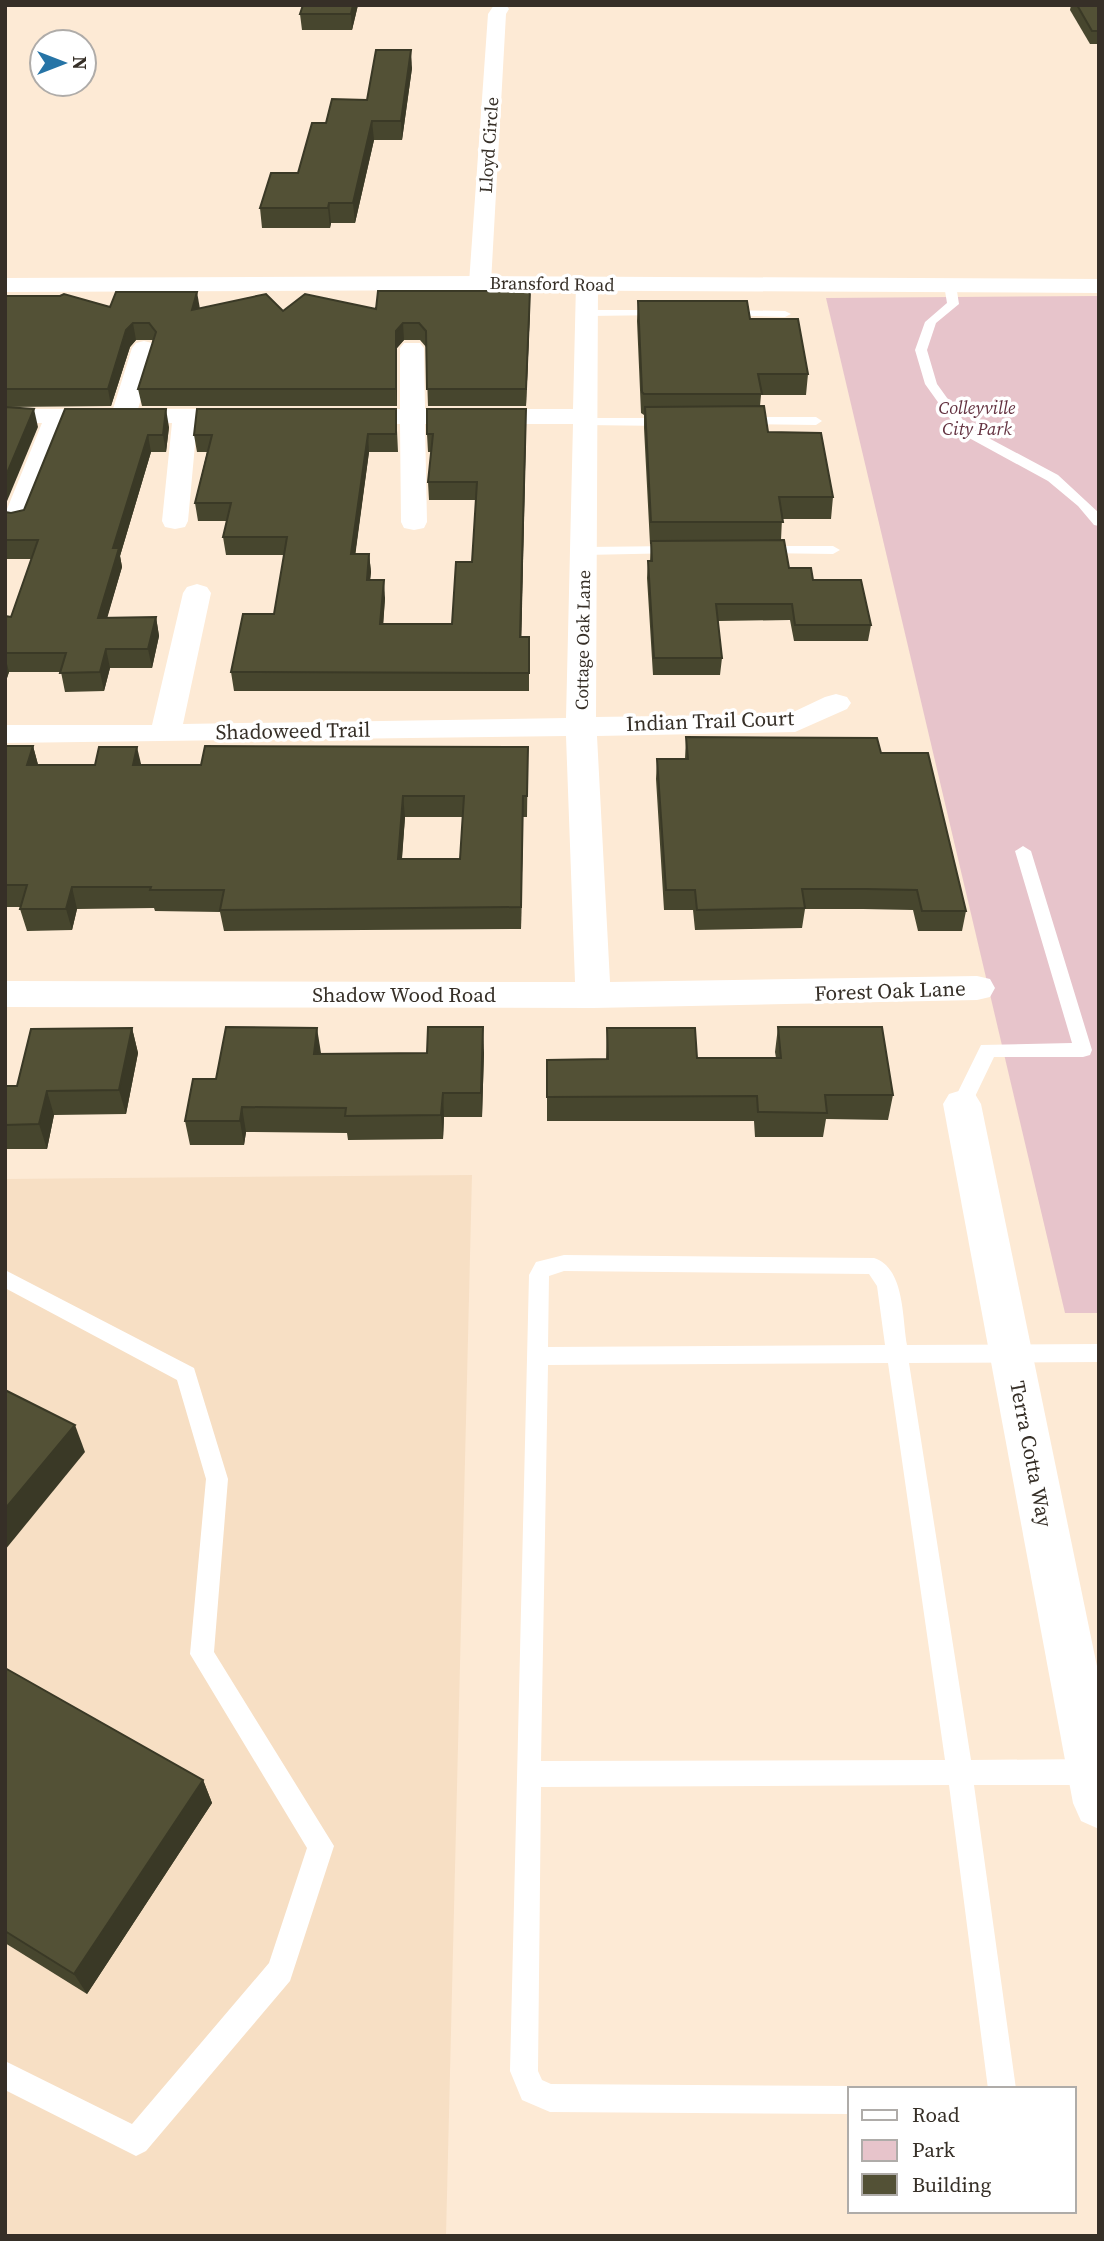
<svg xmlns="http://www.w3.org/2000/svg" width="1104" height="2241" font-family="'Source Serif 4',serif">
  <style>
    .built { fill: #f7dfc4 }
    .green { fill: #e7c4cb }
    .lines { fill: none; stroke-linecap: round; stroke-linejoin: round }
    .lane { fill: #fff; fill-rule: evenodd }
    .street { fill: #fff; fill-rule: evenodd }
    .secondary { fill: #fff; fill-rule: evenodd }
    .wall { fill: #47462e; fill-rule: evenodd }
    .shaded-wall { fill: #3a3926 }
    .building { fill: #535136; stroke: #3a3926; stroke-width: 2; fill-rule: evenodd }
    .labels { text-anchor: middle; stroke-width: 7; stroke-linejoin: round; paint-order: stroke }
    .far-street-label { font-size: 18px; fill: #362f27; stroke: #fff }
    .far-park-label { font-size: 18px; font-style: italic; fill: #643240; stroke: #fff }
    .street-label { font-size: 21px; fill: #362f27; stroke: #fff }
  </style>
  <rect width="100%" height="100%" fill="#fdead5"/>
  <path class="built" d="M472 1175 446 2236H5V1179Z"/>
  <path class="green" d="M1099 296V1313H1065L826 298Z"/>
  <g class="lines">
    <g class="lane">
      <path d="M950 282 956 285 959 304 936 323 927 350 937 384 968 427 1058 475 1099 513V526L1094 525 1078 506 1048 481 960 433 925 384 915 350 925 322 947 303 944 285Z"/>
      <path d="M662 310 668 313 666 315 587 316 581 313 587 310Z"/>
      <path d="M724 310 785 311 791 314 785 317 720 315 718 313Z"/>
      <path d="M740 417H816L822 421 816 425 736 424V418Z"/>
      <path d="M587 418H668L674 422 668 426 583 425V419Z"/>
      <path d="M675 546 680 547V553L585 555 578 551 585 547Z"/>
      <path d="M761 546H833L840 550 833 554 756 553V547Z"/>
      <path d="M1023 846 1031 851 1092 1050 1090 1055 1083 1057H994L969 1109H955L952 1104 981 1045 1072 1043 1015 851Z"/>
      <path d="M564 1255 874 1258C905 1268 902 1318 907 1345L1099 1344V1362L909 1363 971 1760 1093 1759 1099 1762V1782L1093 1785H974L1016 2089H988L949 1785 541 1787 538 2071 542 2080 551 2084 850 2086 857 2089H850V2114L550 2112 522 2100 510 2071 529 1275 536 1262ZM564 1271 869 1274 877 1286 885 1345 548 1347 549 1276ZM888 1363 945 1760 541 1761 548 1365Z"/>
      <path d="M5 1270 194 1368 228 1479 214 1652 334 1846 290 1981 146 2151 136 2156 5 2090V2061L132 2124 269 1963 307 1848 190 1654 206 1479 177 1380 5 1288Z"/>
    </g>
    <g class="street">
      <path d="M494 5H506L509 9 506 14 491 283 488 288H472L469 283 488 14Z"/>
      <path d="M587 277 595 279 598 284 596 717 789 714 825 697 836 694 847 697 851 703 847 709 795 732 597 736 610 982 977 976 990 979 995 988 990 997 977 1000 593 1008 5 1007V981L575 982 566 736 5 743V725H152L183 593 187 587 197 584 207 587 211 593 183 724 566 718 573 424H425L427 522 424 528 414 530 404 528 401 522 400 424 343 423 334 421 331 416 334 411 343 409H400V348L404 343H420L424 348 425 409H573L576 284 579 279Z"/>
      <path d="M144 341 152 343 156 348 138 409H248L257 411 260 416 257 421 197 423 188 521 185 527 175 529 165 527 162 521 172 423H67L29 521 26 527 16 529 6 527 5 514 42 423H5V409H113L132 348 136 343Z"/>
      <path d="M962 1090 975 1094 981 1104 1099 1676V1829L1081 1821 1073 1803 943 1104 949 1094Z"/>
    </g>
    <path class="secondary" d="M480 276 1099 279V293L480 290 5 292V278Z"/>
  </g>
  <g class="wall">
    <path d="M303 5H358L352 30H302L300 14Z"/>
    <path d="M1071 5H1099V44H1090L1070 10Z"/>
    <path d="M412 68 402 140H374L355 223H331L330 228H262L260 208 298 173 326 123 367 100Z"/>
    <path d="M5 296 110 307 283 311 530 308 526 406H428L426 347 420 340H404L397 348V406H142L138 389 153 341 152 340H136L130 347 111 406 5 407Z"/>
    <path d="M638 301 750 319 808 374 806 395H761L760 406 768 432 833 497 831 519H782L781 540 789 568 813 580 871 625 868 641H794L790 620 718 621 722 658 720 675H653L647 578 648 561H650L651 544H650L644 428V415L641 413 637 321Z"/>
    <path d="M65 409 169 427 166 452H151L120 556 122 567 107 617H156L159 636 152 668H110L104 691 65 692 61 672H9L5 684V616L11 617 32 559H5V512L11 513 24 510Z"/>
    <path d="M396 409 398 452H369L355 554H369L371 572 370 580 385 598 383 624H452L472 562 476 500H429L428 482 432 452H428L427 434 526 427 521 637H529V691H234L231 672 274 614 284 555H226L223 537 227 521H198L195 503 207 452H197L194 435Z"/>
    <path d="M686 737 881 753 966 911 962 931H918L913 910 863 909H805L802 928 695 930 693 910H664L656 779 657 759H685Z"/>
    <path d="M5 746H33L38 765H201L528 747 527 817H523L521 929 224 931 220 912 155 911 154 908 77 909 72 930 27 931 20 909 21 907H5ZM405 817H463L460 859H402Z"/>
    <path d="M778 1027 893 1095 888 1120 826 1119 823 1137H755L754 1121H547V1060L606 1059 607 1028 697 1058H776L775 1052Z"/>
    <path d="M132 1028 138 1053 126 1114 54 1115 47 1149H5V1086H17Z"/>
    <path d="M484 1052 482 1117H444L443 1139 348 1140 347 1133 246 1132 244 1145H190L185 1121 216 1079 321 1054 427 1053Z"/>
    <path d="M5 1668 203 1780 212 1803 87 1994 5 1943Z"/>
  </g>
  <g class="shaded-wall">
    <path d="M353 5H358L352 30 351 14Z"/>
    <path d="M411 50 412 68 402 140 401 121Z"/>
    <path d="M372 121 374 140 355 223 353 203Z"/>
    <path d="M329 203 331 223 330 228 328 208Z"/>
    <path d="M530 291V308L526 406V389Z"/>
    <path d="M197 292 200 309 192 310Z"/>
    <path d="M133 323 136 340 130 347 111 406 108 389 126 330Z"/>
    <path d="M403 323 404 340 397 348V406L396 389V331Z"/>
    <path d="M34 409 38 427 5 506V478Z"/>
    <path d="M166 409 169 427 166 452 163 435Z"/>
    <path d="M526 409V427L521 655 520 637Z"/>
    <path d="M368 434 369 452 353 572 351 554Z"/>
    <path d="M148 435 151 452 120 556 122 567 102 636 98 618 113 548Z"/>
    <path d="M369 554 371 572 368 598 367 580Z"/>
    <path d="M384 580 385 598 382 642 380 624Z"/>
    <path d="M156 617 159 636 152 668 148 649Z"/>
    <path d="M106 649 110 668 104 691 100 672Z"/>
    <path d="M5 656 9 672 5 684Z"/>
    <path d="M33 746 39 768 27 765Z"/>
    <path d="M137 747 142 768 133 765Z"/>
    <path d="M403 796 405 817 400 881 398 859Z"/>
    <path d="M523 796V817L521 929V907Z"/>
    <path d="M72 887 77 909 72 930 66 909Z"/>
    <path d="M483 1027 484 1052 482 1117 481 1093Z"/>
    <path d="M132 1028 138 1053 126 1114 119 1090Z"/>
    <path d="M317 1028 321 1053 317 1078 314 1054Z"/>
    <path d="M47 1091 54 1115 47 1149 39 1124Z"/>
    <path d="M443 1093 444 1117 443 1139 441 1115Z"/>
    <path d="M242 1107 246 1132 244 1145 240 1121Z"/>
    <path d="M75 1425 85 1452 5 1550V1509Z"/>
    <path d="M203 1780 212 1803 87 1994 74 1974Z"/>
  </g>
  <g class="building">
    <path d="M303 5H353L351 14H300Z"/>
    <path d="M1077 5H1099V31H1092Z"/>
    <path d="M376 50H411L401 121H372L353 203H329L328 208H260L271 173H298L312 123H326L332 99 367 100Z"/>
    <path d="M378 291H530L526 389H427L426 331 419 323H403L396 331V389H138L156 332 149 323H133L126 330 108 389H5V296H60L64 294 110 307 116 292H197L192 310 266 294 283 311 305 294 376 309Z"/>
    <path d="M638 301H747L750 319H798L808 374H758L762 394H644L642 392Z"/>
    <path d="M764 406 768 432 821 433 833 497H779L783 522H651L645 407Z"/>
    <path d="M5 407 34 409 5 478Z"/>
    <path d="M65 409H166L163 435H148L113 548H119L98 618 156 617 148 649H106L100 672 60 673 66 653H5V616L11 617 38 540H5V512L11 513 24 510Z"/>
    <path d="M197 409H396V434H368L351 554H369L367 580H384L380 624H452L456 562H472L477 482H428L433 434H427V409H526L520 637H529V673L231 672 243 614H274L287 537H223L231 503H195L212 435H194Z"/>
    <path d="M784 540 789 568H811L813 580H861L871 625H795L792 604H716L722 658H654L648 561H652L651 541Z"/>
    <path d="M686 737 877 738 881 753H928L966 911H922L917 890 866 889H802L805 908 697 910 695 890H666L657 759H688Z"/>
    <path d="M5 746H33L27 765H95L99 747H137L133 765H201L205 746 528 747 527 796H523L521 907 220 910 224 890H150L151 887H72L66 909H20L27 885H5ZM403 796H464L460 859H398Z"/>
    <path d="M226 1027 317 1028 314 1054 427 1053 428 1027H483L481 1093H443L441 1115 345 1116 346 1108 242 1107 240 1121H185L193 1079H216Z"/>
    <path d="M778 1027H882L893 1095H825L827 1113 758 1112 757 1096 547 1097V1060L608 1059 607 1028H695L697 1058H781Z"/>
    <path d="M132 1028 119 1090 47 1091 39 1124 5 1125V1086H17L31 1029Z"/>
    <path d="M5 1390 75 1425 5 1509Z"/>
    <path d="M5 1668 203 1780 74 1974 5 1931Z"/>
  </g>
  <g class="labels">
    <g class="far-street-label">
      <text transform="translate(489 145) rotate(-86)" y="6">Lloyd Circle</text>
      <text transform="translate(552 284) rotate(1)" y="6">Bransford Road</text>
      <text transform="translate(583 640) rotate(-89)" y="6">Cottage Oak Lane</text>
    </g>
    <g class="far-park-label">
      <text x="977" y="414">Colleyville<tspan x="977" dy="21">City Park</tspan></text>
    </g>
    <g class="street-label">
      <text transform="translate(710 721) rotate(-2)" y="7">Indian Trail Court</text>
      <text transform="translate(293 731) rotate(-1)" y="7">Shadoweed Trail</text>
      <text transform="translate(890 991) rotate(-2)" y="7">Forest Oak Lane</text>
      <text x="404" y="1002">Shadow Wood Road</text>
      <text transform="translate(1031 1454) rotate(79)" y="7">Terra Cotta Way</text>
    </g>
  </g>
  <rect width="1104" height="2241" fill="none" stroke="#362f27" stroke-width="14"/>
  <rect x="848" y="2087" width="228" height="126" fill="#ffffff" stroke="#afaca9" stroke-width="2"/>
  <rect x="862" y="2110" width="35" height="10" fill="#ffffff" stroke="#afaca9" stroke-width="2"/>
  <text x="912" y="2122" font-size="21" fill="#362f27">Road</text>
  <rect x="862" y="2140" width="35" height="21" fill="#e7c4cb" stroke="#afaca9" stroke-width="2"/>
  <text x="912" y="2157" font-size="21" fill="#362f27">Park</text>
  <rect x="862" y="2174" width="35" height="21" fill="#535136" stroke="#afaca9" stroke-width="2"/>
  <text x="912" y="2192" font-size="21" fill="#362f27">Building</text>
  <g transform="translate(63 63) rotate(90)"><circle r="33" fill="#ffffff" stroke="#afaca9" stroke-width="2"/>
  <path d="M0-5L12 26L0 18L-12 26Z" fill="#2674a6"/>
  <text y="-10" font-size="19" font-weight="bold" text-anchor="middle" fill="#362f27">N</text>
  </g>
</svg>
